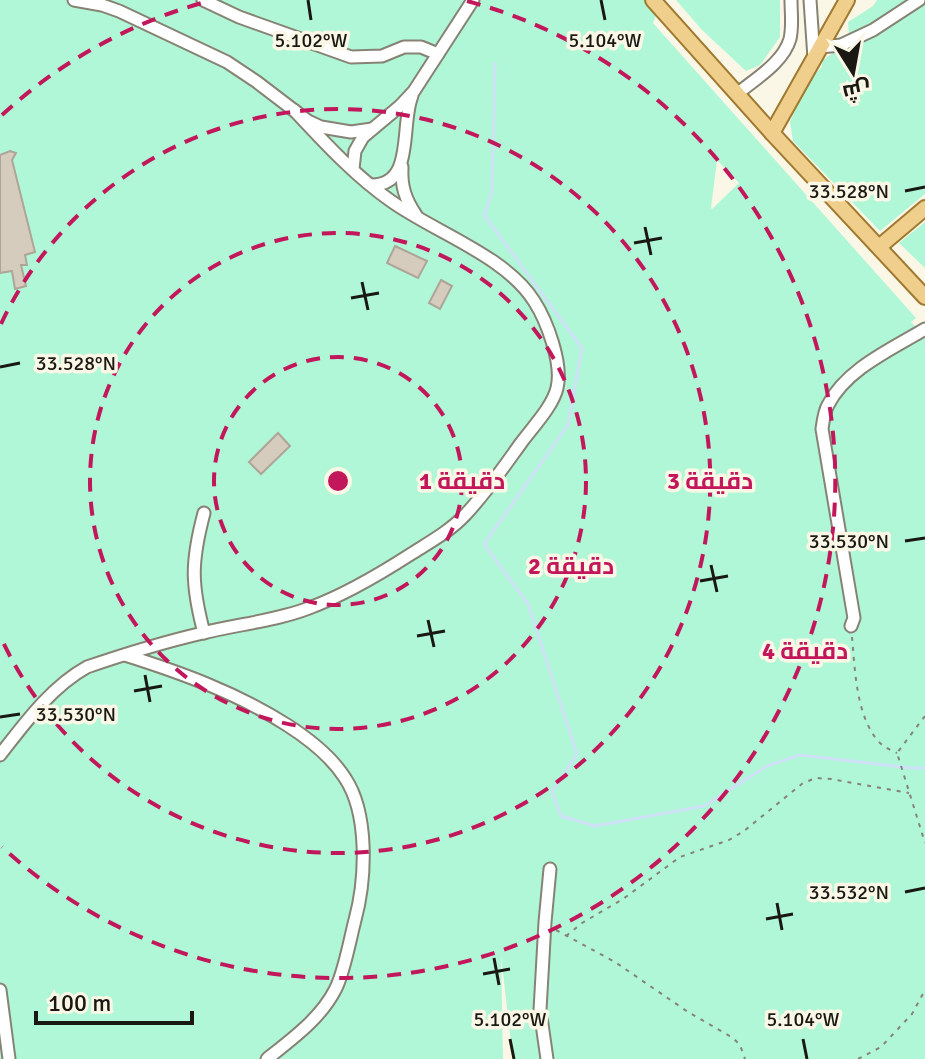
<svg xmlns="http://www.w3.org/2000/svg" width="925" height="1059" font-family="Signika,Cairo,sans-serif">
  <style>
    .green { fill: #b0f7d7; fill-rule: evenodd }
    .lines { fill: none; stroke-linecap: round; stroke-linejoin: round }
    .stream { stroke: #cee1f6; stroke-width: 3 }
    .building { fill: #d6ccbe; stroke: #aea497; stroke-width: 2 }
    .minor-casing { stroke: #868374; stroke-width: 15 }
    .major-casing { stroke: #9e792f; stroke-width: 18 }
    .path { stroke: #868378; stroke-width: 2; stroke-dasharray: 4 6; stroke-linecap: butt }
    .minor { stroke: #fff; stroke-width: 11 }
    .major { stroke: #f0ce8c; stroke-width: 14 }
    .ticks { fill: none; stroke: #191812; stroke-width: 3 }
    .ring { fill: none; stroke: #c2185b; stroke-width: 4; stroke-dasharray: 14 10 }
    .ticks-label { font-size: 20px; text-anchor: middle; fill: #191812; stroke: #fbf7e7; stroke-width: 7; stroke-linejoin: round; paint-order: stroke }
    .centre { fill: #c2185b; stroke: #fbf7e7; stroke-width: 4 }
    .ring-label { font-size: 24px; text-anchor: middle; font-weight: bold; fill: #c2185b; stroke: #fbf7e7; stroke-width: 7; stroke-linejoin: round; paint-order: stroke }
  </style>
  <rect width="100%" height="100%" fill="#fbf7e7"/>
  <g class="green">
    <path d="M0 0H662L653 23 916 318 911 322 925 337V1059H513L501 956 503 1059H0ZM717 160 739 183 712 209 711 208Z"/>
    <path d="M676 0H780V37L760 65 746 71 702 30Z"/>
    <path d="M877 0H925V194L880 231 793 141 790 122 806 83 821 68 823 60 847 43 849 36 848 22 873 6Z"/>
    <path d="M925 222V268L899 243Z"/>
  </g>
  <g class="lines">
    <path class="stream" d="M495 63 492 193 484 215 582 348 568 425 484 544 528 604 577 754 552 792 561 816 595 826 704 806 767 766 800 755 911 768H925"/>
  </g>
  <g class="building">
    <path d="M10 151 16 153 12 160 35 252 25 255 27 265H21L26 286 15 289 12 271 0 273V155Z"/>
    <path d="M395 246 427 261 418 278 387 263Z"/>
    <path d="M441 280 452 286 440 309 429 303Z"/>
    <path d="M278 433 290 446 261 474 249 462Z"/>
  </g>
  <g class="lines">
    <g class="minor-casing">
      <g id="minor">
        <path d="M74 0 102 5 119 11 227 62 257 82 308 121 321 127 351 132 372 129"/>
        <path d="M203 0 239 17 351 57 382 56 404 47H421L438 54"/>
        <path d="M810 0 814 58"/>
        <path d="M820 47 841 45 873 30 919 0"/>
        <path d="M737 94C755 79 783 63 790 39 793 26 791 13 791 0"/>
        <path d="M402 167C401 186 405 199 416 215"/>
        <path d="M353 169 355 151 363 137 400 106 414 91 473 0"/>
        <path d="M372 185C415 185 400 125 412 96"/>
        <path d="M204 513C191 562 191 584 204 633"/>
        <path d="M851 626 854 618 822 429C823 422 824 412 828 405 846 369 892 349 925 329"/>
        <path d="M125 655C182 673 237 693 287 725 309 739 331 756 345 778 369 814 366 879 355 920 350 939 344 974 335 990 320 1019 292 1039 267 1059"/>
        <path d="M0 755C25 723 51 687 87 667 125 654 164 642 203 633 239 624 275 621 309 608 345 595 380 574 411 554 430 542 450 531 465 515 486 493 503 468 521 443 532 428 553 406 557 388 563 364 547 321 534 301 506 256 434 232 391 201 355 176 324 142 294 110"/>
        <path d="M0 990 9 1059"/>
        <path d="M547 1059 540 1010 545 922 550 869"/>
      </g>
    </g>
    <g class="major-casing">
      <g id="major">
        <path d="M653 0 772 133 925 297"/>
        <path d="M772 133 847 0"/>
        <path d="M879 247 925 208"/>
      </g>
    </g>
    <g class="path">
      <path d="M852 637C855 670 856 718 880 743 885 748 891 750 897 753"/>
      <path d="M925 716 897 753 925 843"/>
      <path d="M556 930 615 962 688 1012 733 1038 740 1045 745 1059"/>
      <path d="M566 936 582 923 623 899 680 857 729 840 744 831 803 783 816 778 831 779 909 793"/>
      <path d="M858 1059 881 1047 912 1014 925 990"/>
    </g>
    <use href="#minor" class="minor"/>
    <use href="#major" class="major"/>
  </g>
  <path class="ticks" d="M308 0 311 20M601 0 605 20M905 191 925 187M645 227 651 255M634 243 662 238M362 282 368 310M351 298 379 293M0 367 20 363M905 541 925 538M711 565 717 592M700 581 728 576M428 620 434 647M417 636 445 631M145 675 150 702M134 691 162 686M0 717 20 714M905 892 925 888M777 903 782 930M766 919 793 914M494 958 499 985M483 974 510 969M510 1039 514 1059M803 1039 807 1059"/>
  <g class="ring">
    <circle cx="338" cy="481" r="124"/>
    <circle cx="338" cy="481" r="248"/>
    <path d="M1 324A372 372 0 1 1 1 638"/>
    <path d="M2 115A497 497 0 0 1 209 1M467 1A497 497 0 1 1 2 847"/>
  </g>
  <g class="ticks-label">
    <text x="311" y="47">5.102°W</text>
    <text x="605" y="47">5.104°W</text>
    <text x="849" y="198">33.528°N</text>
    <text x="76" y="370">33.528°N</text>
    <text x="849" y="548">33.530°N</text>
    <text x="76" y="721">33.530°N</text>
    <text x="849" y="899">33.532°N</text>
    <text x="510" y="1026">5.102°W</text>
    <text x="803" y="1026">5.104°W</text>
  </g>
  <circle cx="338" cy="481" r="12" class="centre"/>
  <g class="ring-label">
    <text x="462" y="489">1 دقيقة</text>
    <text x="710" y="489">3 دقيقة</text>
    <text x="571" y="574">2 دقيقة</text>
    <text x="805" y="659">4 دقيقة</text>
  </g>
  <g transform="translate(853 72) rotate(169)" stroke="#fbf7e7" stroke-width="6" paint-order="stroke">
  <path d="M0-6L14 30L0 20L-14 30Z" fill="#191812"/>
  <text y="-12" font-size="22" font-weight="bold" text-anchor="middle" fill="#191812">ش</text>
  </g>
  <path d="M36 1011v12h156v-12" fill="none" stroke="#191812" stroke-width="4"/>
  <text x="48" y="1011" font-size="24" fill="#191812" stroke="#fbf7e7" stroke-width="6" paint-order="stroke">100 m</text>
</svg>
